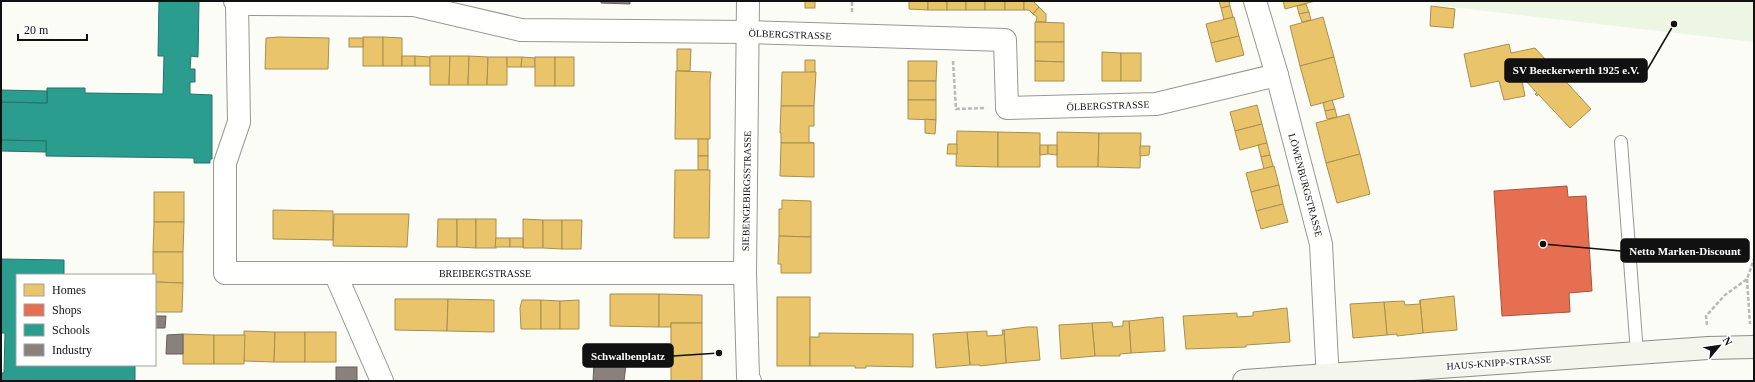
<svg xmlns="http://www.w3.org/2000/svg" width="1755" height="382" font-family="'Times New Roman',serif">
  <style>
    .pitch { fill: #edf5e3 }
    .homes { fill: #e9c46a; stroke: #a88e4f }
    .shops { fill: #e76f51; stroke: #a7533e }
    .schools { fill: #2a9d8f; stroke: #227369 }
    .industry { fill: #8a817c; stroke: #665f5c }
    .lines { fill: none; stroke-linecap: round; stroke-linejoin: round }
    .lane-casing { stroke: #979795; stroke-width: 14 }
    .street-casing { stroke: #979795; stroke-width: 24 }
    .secondary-casing { stroke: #8d8d8b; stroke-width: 24 }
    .path { stroke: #b9b9b8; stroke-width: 2.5; stroke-dasharray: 4 2; stroke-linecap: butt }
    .lane { stroke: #fffffe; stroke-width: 12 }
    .street { stroke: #fffffe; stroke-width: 22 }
    .secondary { stroke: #f4f5ec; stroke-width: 22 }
    .labels { text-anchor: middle; stroke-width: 4; stroke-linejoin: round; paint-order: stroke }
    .street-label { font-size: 10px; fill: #111; stroke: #fff }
    .leader { fill: none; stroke: #111; stroke-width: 1.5 }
    .callout-dot { fill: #111; stroke: #fff; stroke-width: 1.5 }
    .callout { fill: #111; stroke: #111; stroke-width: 1.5 }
    .callout-label { font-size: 11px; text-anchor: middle; font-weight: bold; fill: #fff }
  </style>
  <rect width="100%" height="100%" fill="#fcfcf7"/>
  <path class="pitch" d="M1435 1H1754V42L1434 5Z"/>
  <g class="homes">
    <rect x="805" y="1" width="10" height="7"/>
    <path d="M909 1H928V10L909 9Z"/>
    <rect x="928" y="1" width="19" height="9"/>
    <rect x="947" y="1" width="19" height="9"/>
    <rect x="966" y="1" width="19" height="9"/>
    <rect x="985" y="1" width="20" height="9"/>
    <rect x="1005" y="1" width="19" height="9"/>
    <path d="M1024 1H1033L1039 7 1033 14 1029 10H1024Z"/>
    <path d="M1219 1H1229L1230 6 1221 8Z"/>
    <path d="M1283 1H1315L1285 9Z"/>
    <path d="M1306 4 1309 12 1299 14 1297 6Z"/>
    <path d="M1230 6 1233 17 1224 20 1221 8Z"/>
    <path d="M1431 6 1455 9 1453 28 1430 26Z"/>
    <path d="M1039 7 1046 14V22H1036L1037 17 1033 14Z"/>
    <path d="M1309 12 1311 20 1302 22 1299 14Z"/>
    <path d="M1234 17 1239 36 1211 43 1206 24Z"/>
    <path d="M1323 17 1334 57 1300 66 1290 26Z"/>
    <path d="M1035 22 1064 23V42H1035Z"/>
    <path d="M1239 36 1244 55 1216 62 1211 43Z"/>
    <path d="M278 37 329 38 328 69H265L266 38Z"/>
    <rect x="363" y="37" width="20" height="29"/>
    <path d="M383 37 402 38V66H383Z"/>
    <rect x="349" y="38" width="14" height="9"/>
    <path d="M1035 42H1064V62L1035 61Z"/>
    <path d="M1509 44 1511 53 1535 48 1591 109 1570 128 1538 94 1537 96 1535 94 1537 93 1524 79 1523 80 1521 76 1525 96 1504 100 1499 81 1471 87 1464 54Z"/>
    <path d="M677 49H691L690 71H677Z"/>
    <path d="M1102 52 1121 53V81H1102Z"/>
    <rect x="1121" y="53" width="20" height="28"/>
    <rect x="402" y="56" width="13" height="10"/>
    <path d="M415 56 430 57V66H415Z"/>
    <path d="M430 56H450L449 85H430Z"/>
    <path d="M450 56H469L468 85H449Z"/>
    <path d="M469 56 488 57 487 85H468Z"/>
    <path d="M488 57H507V85H487Z"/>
    <path d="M507 57H522L521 67H507Z"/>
    <path d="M522 57 535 58V67H521Z"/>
    <rect x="535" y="57" width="20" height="29"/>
    <rect x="555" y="57" width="19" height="29"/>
    <path d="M1334 57 1344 97 1311 106 1300 66Z"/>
    <path d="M805 60H815V72L805 73Z"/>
    <path d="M908 61H937L936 81H908Z"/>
    <path d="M1035 61 1064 62V81H1035Z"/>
    <path d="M676 71 711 72 710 82V139H675Z"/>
    <path d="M782 72H816L814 106H781Z"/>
    <rect x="908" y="81" width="28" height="19"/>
    <path d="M908 100H936V120L908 119Z"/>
    <path d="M1332 100 1335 109 1325 111 1323 103Z"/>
    <path d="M1257 105 1262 124 1235 131 1230 112Z"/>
    <path d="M781 106H814V126H809V142L814 143H781V133H780Z"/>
    <path d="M1335 109 1337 117 1327 119 1325 111Z"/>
    <path d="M1349 114 1360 154 1326 163 1316 123Z"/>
    <path d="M925 119 936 120 935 134 925 133Z"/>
    <path d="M1262 124 1267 143 1240 150 1235 131Z"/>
    <path d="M957 131 998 132V167L956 166Z"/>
    <path d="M998 132 1040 133V167H998Z"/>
    <path d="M1057 132 1099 133 1098 167H1057Z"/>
    <path d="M1099 133H1141L1140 168 1098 167Z"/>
    <rect x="698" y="139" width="10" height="17"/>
    <path d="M781 143H814V177L780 176Z"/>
    <path d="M1267 143 1270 155 1261 157 1258 145Z"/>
    <path d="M948 144H957V154H947Z"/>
    <path d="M1040 145H1048V154L1040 155Z"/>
    <path d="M1048 145H1057V155L1048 154Z"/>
    <path d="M1140 146H1150L1149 155 1140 156Z"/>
    <path d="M1360 154 1370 194 1337 203 1326 163Z"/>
    <path d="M1270 155 1273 166 1264 169 1261 157Z"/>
    <rect x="698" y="156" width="10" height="14"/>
    <path d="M1274 166 1279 185 1251 192 1246 173Z"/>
    <path d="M675 170H710L709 238H674Z"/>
    <path d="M1279 185 1283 204 1256 211 1251 192Z"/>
    <rect x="154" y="192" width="30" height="30"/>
    <path d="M782 200 811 201V237L779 236V209H782Z"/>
    <path d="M1283 204 1288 222 1261 229 1256 211Z"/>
    <path d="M273 210 333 211V240L273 239Z"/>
    <path d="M334 214H409L407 247 333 246Z"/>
    <path d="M438 219H457V247H437Z"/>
    <path d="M457 219H476V248L457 247Z"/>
    <rect x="476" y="219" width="20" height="29"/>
    <path d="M523 219 543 220V248H523Z"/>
    <path d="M543 220H562V249L543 248Z"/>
    <path d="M562 220H582L581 249H562Z"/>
    <path d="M154 222H184L183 252H153Z"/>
    <path d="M779 236 811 237V273H781V264H778Z"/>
    <path d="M496 238H510V247H495Z"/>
    <rect x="510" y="238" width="13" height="9"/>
    <path d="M153 252H183V283L155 282V275H153Z"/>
    <path d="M155 282 183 283 182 312H155Z"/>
    <path d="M610 294H659V327L610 326Z"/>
    <path d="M659 294 702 295V323H671V327H659Z"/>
    <path d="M1454 296 1457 330 1423 333 1420 300Z"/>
    <rect x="777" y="297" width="33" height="69"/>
    <path d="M395 299H448L447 331 395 330Z"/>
    <path d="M448 299 494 300V332L447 331Z"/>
    <path d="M522 300H541V329H521L520 308Z"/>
    <path d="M541 300 560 301V329H541Z"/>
    <path d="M579 300V329H560V301Z"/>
    <path d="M1420 300 1423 333 1397 336V334L1387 335 1384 302 1404 301 1405 305 1420 304Z"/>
    <path d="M1384 302 1387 335 1353 338 1350 304Z"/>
    <path d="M1287 308 1290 342 1246 345V347L1186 349 1183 316 1237 313V317L1253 316V312Z"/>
    <path d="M1163 317 1165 351 1131 353 1129 321Z"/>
    <path d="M1123 321H1129L1131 353 1120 354V356H1095L1092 323 1112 322 1113 327 1123 326Z"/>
    <rect x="671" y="323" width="31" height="58"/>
    <path d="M1092 323 1095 356 1061 359 1059 325Z"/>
    <path d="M1027 327H1037L1040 360 1006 363 1004 330Z"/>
    <path d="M1002 330H1004L1006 363 980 366V365H970L967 332 987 331V336L1003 335Z"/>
    <path d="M244 331 275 332 274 362 244 361Z"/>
    <path d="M275 332H305V362H274Z"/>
    <rect x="305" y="332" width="31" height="30"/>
    <path d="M967 332 970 365 936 368 933 334Z"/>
    <path d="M819 333 913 334V367L866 366V368H855V366H810V337H819Z"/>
    <path d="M183 334 214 335V364H183Z"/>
    <path d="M214 335H245L244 364H214Z"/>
  </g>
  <path class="shops" d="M1567 186 1568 197 1586 196 1592 291 1569 293 1570 312 1502 316 1494 191Z"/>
  <g class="schools">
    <path d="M159 1H199L198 57 191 56 190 69H195V82H190V94L212 95V159H210V163H194V158L46 156V141L1 140V102L47 103V88H85V93L163 94 164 56H158Z"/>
    <path d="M1 90 47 91V103L1 102Z"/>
    <path d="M1 140 46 141V152L1 151Z"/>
    <path d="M1 259 64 260V275H17V365H135V381H1V373H4L5 333H1Z"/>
  </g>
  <g class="industry">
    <path d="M601 1H630V4L601 3Z"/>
    <path d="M155 316H166L165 328H155Z"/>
    <path d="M183 334V354H166L167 335Z"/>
    <path d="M594 362 626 365 624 381H593Z"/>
    <rect x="336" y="367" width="21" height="14"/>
  </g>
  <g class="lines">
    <g class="lane-casing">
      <path id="lane" d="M1621 142 1637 353"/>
    </g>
    <g class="street-casing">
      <g id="street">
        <path d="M235 1 237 4 239 122 225 163V273H745"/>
        <path d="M748 1 745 273 748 377 750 381"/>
        <path d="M1255 1 1277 75 1321 244 1328 381"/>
        <path d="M237 4 414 5 521 30 748 32 1005 40 1007 108 1156 104 1277 75"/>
        <path d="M335 273 382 381"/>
      </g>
    </g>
    <g class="secondary-casing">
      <path id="secondary" d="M1244 381 1708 348 1754 347"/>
    </g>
    <g class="path">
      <path d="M852 12V1"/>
      <path d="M953 61 956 109 986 108"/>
      <path d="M1747 279 1750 324"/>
      <path d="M1707 325 1706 316 1725 295 1747 279 1754 259"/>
    </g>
    <use href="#lane" class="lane"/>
    <use href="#street" class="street"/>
    <use href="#secondary" class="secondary"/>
  </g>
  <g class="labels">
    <g class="street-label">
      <text transform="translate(790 34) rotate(2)" y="4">ÖLBERGSTRASSE</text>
      <text transform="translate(1108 105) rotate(-2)" y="4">ÖLBERGSTRASSE</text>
      <text transform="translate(1306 185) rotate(75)" y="4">LÖWENBURGSTRASSE</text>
      <text transform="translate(746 191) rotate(-89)" y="4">SIEBENGEBIRGSSTRASSE</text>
      <text x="485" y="277">BREIBERGSTRASSE</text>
      <text transform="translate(1499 362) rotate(-4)" y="4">HAUS-KNIPP-STRASSE</text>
    </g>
  </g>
  <path class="leader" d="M1674 24L1647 70M1543 244L1621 251M719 353L673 356"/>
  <g class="callout-dot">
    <circle cx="1674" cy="24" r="4"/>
    <circle cx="1543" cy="244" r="4"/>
    <circle cx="719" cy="353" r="4"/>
  </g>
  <g class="callout">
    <rect x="1505" y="59" width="142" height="23" rx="4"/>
    <rect x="1621" y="239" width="128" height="23" rx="4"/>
    <rect x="583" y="344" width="90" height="23" rx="4"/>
  </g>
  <g class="callout-label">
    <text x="1576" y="74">SV Beeckerwerth 1925 e.V.</text>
    <text x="1685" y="255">Netto Marken-Discount</text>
    <text x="628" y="360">Schwalbenplatz</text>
  </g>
  <rect width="1755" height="382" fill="none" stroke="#111111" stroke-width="4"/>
  <rect x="16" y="274" width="140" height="92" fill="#ffffff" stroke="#a0a0a0"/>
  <rect x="24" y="284" width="20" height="12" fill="#e9c46a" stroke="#a0a0a0"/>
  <text x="52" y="294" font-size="12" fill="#111111">Homes</text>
  <rect x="24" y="304" width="20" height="12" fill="#e76f51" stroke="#a0a0a0"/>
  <text x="52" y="314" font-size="12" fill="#111111">Shops</text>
  <rect x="24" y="324" width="20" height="12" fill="#2a9d8f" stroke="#a0a0a0"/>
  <text x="52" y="334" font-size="12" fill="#111111">Schools</text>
  <rect x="24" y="344" width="20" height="12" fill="#8a817c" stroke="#a0a0a0"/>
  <text x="52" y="354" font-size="12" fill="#111111">Industry</text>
  <g transform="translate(1719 346) rotate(61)" stroke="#ffffff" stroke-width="3" paint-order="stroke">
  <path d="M0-3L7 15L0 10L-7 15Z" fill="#111111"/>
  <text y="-6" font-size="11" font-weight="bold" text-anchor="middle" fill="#111111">N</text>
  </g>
  <path d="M18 34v6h69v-6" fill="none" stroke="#111111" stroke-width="2"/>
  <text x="24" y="34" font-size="12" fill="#111111" stroke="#ffffff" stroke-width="3" paint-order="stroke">20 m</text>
</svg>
